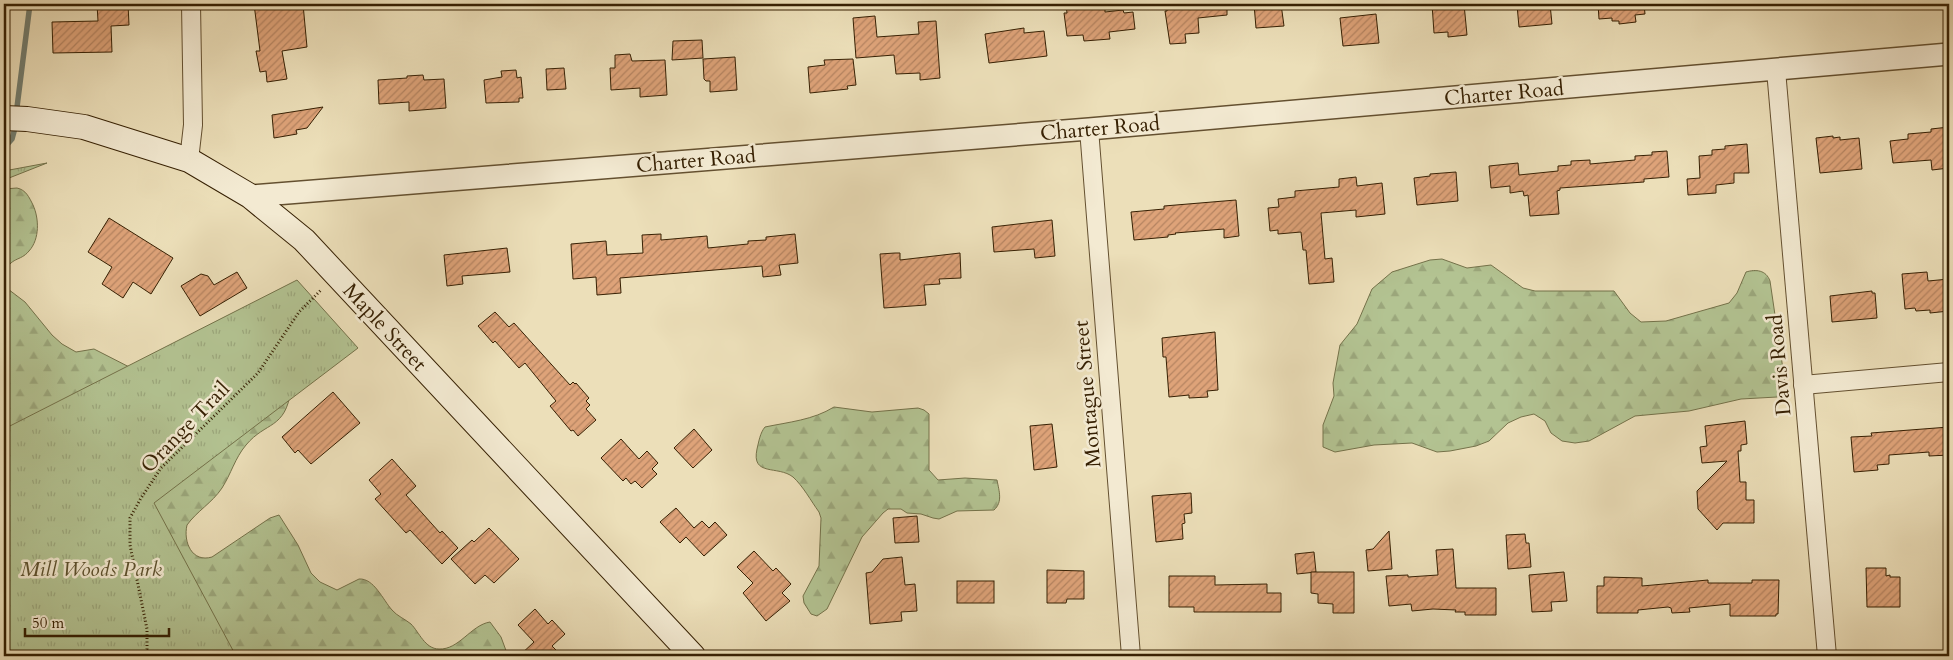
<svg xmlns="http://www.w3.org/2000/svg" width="1953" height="660" font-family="Cardo,serif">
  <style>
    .forest { fill: url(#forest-firs); stroke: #74724a }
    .park { fill: url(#park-tufts); stroke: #74724a }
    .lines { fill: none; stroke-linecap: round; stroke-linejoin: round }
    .stream { stroke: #727d6f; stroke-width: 5.5 }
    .building { fill: url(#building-hatch); stroke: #362003 }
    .minor-casing { stroke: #645030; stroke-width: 20 }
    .tertiary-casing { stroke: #645030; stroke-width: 24 }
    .secondary-casing { stroke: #362003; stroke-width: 26 }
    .path { stroke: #362003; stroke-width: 3; stroke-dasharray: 1 2.5; stroke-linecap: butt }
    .minor { stroke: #f3ead2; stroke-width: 18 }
    .tertiary { stroke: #f3ead2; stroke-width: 21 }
    .secondary { stroke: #f3ead2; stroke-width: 24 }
    .labels { text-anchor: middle; stroke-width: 5; stroke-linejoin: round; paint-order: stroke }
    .street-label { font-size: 21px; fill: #362003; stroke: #f3ead2 }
    .park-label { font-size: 21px; font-style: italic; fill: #5c512e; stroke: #f3ead2 }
  </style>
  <defs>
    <pattern id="forest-firs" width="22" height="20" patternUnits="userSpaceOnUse" patternTransform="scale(1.25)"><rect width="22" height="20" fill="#b3c392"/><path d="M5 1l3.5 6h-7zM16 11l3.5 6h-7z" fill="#9ba77c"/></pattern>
    <pattern id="park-tufts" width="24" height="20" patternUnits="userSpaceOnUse" patternTransform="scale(1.25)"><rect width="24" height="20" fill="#b3c392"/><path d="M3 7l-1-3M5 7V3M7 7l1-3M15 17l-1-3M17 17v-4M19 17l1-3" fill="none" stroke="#9ba77c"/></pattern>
    <pattern id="building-hatch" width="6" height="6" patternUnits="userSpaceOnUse" patternTransform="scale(1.25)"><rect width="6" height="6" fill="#dea379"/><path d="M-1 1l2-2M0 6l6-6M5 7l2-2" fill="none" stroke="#b58461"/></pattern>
  </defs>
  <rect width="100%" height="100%" fill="#ecdfb9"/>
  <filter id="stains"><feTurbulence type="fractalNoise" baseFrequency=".004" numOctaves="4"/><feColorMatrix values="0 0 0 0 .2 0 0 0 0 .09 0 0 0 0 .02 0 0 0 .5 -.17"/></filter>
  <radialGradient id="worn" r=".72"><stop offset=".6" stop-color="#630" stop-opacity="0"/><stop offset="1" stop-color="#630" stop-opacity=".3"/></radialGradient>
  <g class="forest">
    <path d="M17 188C26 190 29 197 33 205 39 218 40 239 29 251 20 262 11 256 4 274V189Z"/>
    <path d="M1442 259 1467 268 1491 265 1523 288 1535 291H1614L1630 313 1641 322 1666 321 1729 303 1737 293 1746 272C1756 269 1766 270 1770 281L1785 383 1783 393 1777 397 1741 399 1689 411 1635 416 1589 441 1575 443 1562 441 1551 433 1545 421 1534 414 1521 417 1508 423 1489 441 1476 446 1450 451 1437 452 1412 443 1374 445 1335 452 1323 447V425L1334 396 1333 383 1340 345 1357 324 1372 289 1392 272 1430 260Z"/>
    <path d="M4 286 25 302 52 335 62 344 76 352 94 349 141 373 291 390C285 430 266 421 246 445 235 458 231 474 222 488 212 503 197 511 187 525 183 542 192 563 212 557L270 518 279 515 298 545 311 573 320 582 337 590 359 579C374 578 383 600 392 610 397 616 405 619 411 624 419 632 425 649 439 649 459 650 471 625 490 622L501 637 508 656H4Z"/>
    <path d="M834 407 872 412 918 408 924 410 929 414V470L938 480 965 478 997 480C999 491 1003 502 994 510L957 511 939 519 933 518 921 514 907 513 901 509H888L883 513 862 537 827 609 817 616 811 614 804 603 803 596 819 566 821 518 819 512C811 501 803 486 793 477 778 465 751 477 757 449 759 441 760 433 765 427 789 422 813 420 834 407Z"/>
  </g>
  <g class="park">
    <path d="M47 163 4 180V171Z"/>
    <path d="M297 280 358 348 154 503 236 656H4V429Z"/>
  </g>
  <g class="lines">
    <g class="stream">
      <path d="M16 115 30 4"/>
      <path d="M4 148 12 139 16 124"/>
    </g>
  </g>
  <g class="building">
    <path d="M97 4H128L129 25 111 26 112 52 53 53 52 22 98 21Z"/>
    <path d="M254 4H303L307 47 282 51 287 79 267 82 266 71 260 72 256 51H260Z"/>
    <path d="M1066 4H1105V12L1123 10 1124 13 1133 12 1135 29 1109 32 1110 39 1084 41 1083 35 1067 36 1064 13H1067Z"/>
    <path d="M1167 4H1227V15L1198 18 1199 33 1185 34 1186 43 1170 44 1165 11H1167Z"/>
    <path d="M1254 4H1281L1284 26 1256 28Z"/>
    <path d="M1432 4H1464L1467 35 1448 37V32L1434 33Z"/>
    <path d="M1531 4H1550L1552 24 1519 27 1517 5Z"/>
    <path d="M1598 4H1644L1645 14 1635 15 1636 22 1619 24V21H1612V18L1599 19Z"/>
    <path d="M1376 14 1379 43 1343 46 1340 18Z"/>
    <path d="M875 16 877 37 919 34 918 22 936 21 940 78 920 80V73L896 74 894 55 856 58 853 18Z"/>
    <path d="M1024 28V33L1044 31 1047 56 989 63 985 34Z"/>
    <path d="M702 40 703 58 672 60 673 41Z"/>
    <path d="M630 54 632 61 665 60 667 95 640 97V88L611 90 610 68H615V55Z"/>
    <path d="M735 57 737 90 710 92V81H706L704 79 703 59Z"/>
    <path d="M853 59 856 85 847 86 848 89 810 93 808 67 825 65 824 60Z"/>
    <path d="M564 68 566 89 547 90 546 69Z"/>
    <path d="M516 70 517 78 521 77 523 98H519V102L486 103 484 80 502 77 501 71Z"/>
    <path d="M423 75 424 80 444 79 446 108 409 111V102L379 104 378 80 407 78V76Z"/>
    <path d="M323 107 307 128 296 130 297 134 274 138 272 115Z"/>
    <path d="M1949 127V168L1932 170 1931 160 1893 163 1890 141 1908 139V134L1931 132V129Z"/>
    <path d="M1833 136V138L1840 137V140L1859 138 1862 169 1820 173 1816 138Z"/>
    <path d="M1747 144 1749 173H1734V183L1716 185V193L1688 195 1687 179 1700 178 1699 156 1712 155V150L1725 149V146Z"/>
    <path d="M1667 151 1669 177 1644 179V182L1560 188V190L1557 191 1559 214 1530 216 1528 195 1524 196 1523 191 1510 193V186L1491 188 1489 166 1518 163 1519 175 1558 171V166L1571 165V161L1590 160V164L1635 160V156L1652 155V152Z"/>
    <path d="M1456 172 1458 201 1417 205 1414 178 1430 176V174Z"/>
    <path d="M1356 177 1357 186 1382 183 1385 214 1356 217V210L1321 213 1325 259 1332 258 1334 282 1309 284 1306 250H1303L1301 232 1278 234V230L1270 231 1268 208 1279 207 1278 199 1295 197V191L1339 187V179Z"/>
    <path d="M1236 200 1239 236 1224 238V229L1175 233 1176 234 1168 235V237L1134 240 1131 212 1164 209V206Z"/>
    <path d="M109 218 173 258 151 294 133 282 123 298 102 284 112 267 88 252Z"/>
    <path d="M1052 220 1055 256 1035 258 1034 249 994 252 992 227Z"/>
    <path d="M661 234V240L707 236 708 248 748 244V241L766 240V237L795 234 798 263 779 265 781 275 763 277 762 266 620 278 621 293 597 295 596 277 573 279 571 244 606 241 607 255 643 253 642 235Z"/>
    <path d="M507 248 510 272 462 276 463 284 447 286 444 255Z"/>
    <path d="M895 253H900V260L960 253 961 278 939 279 940 284 924 285 926 305 884 308 880 254Z"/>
    <path d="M237 272 247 288 200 316 181 286 201 274 208 276 214 285Z"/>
    <path d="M1927 272 1928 281 1949 279V311L1930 313V310L1916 311 1915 308 1905 309 1902 274Z"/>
    <path d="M1872 291V293H1875L1877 318 1832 322 1830 296Z"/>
    <path d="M495 312 509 327 514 323 570 385 573 382 575 384 576 383 589 398 586 401 590 405 586 409 596 420 578 436 573 430 571 431 550 406 556 401 525 363 519 368 495 341 493 343 478 326Z"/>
    <path d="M1215 332 1218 390 1207 391 1208 397 1189 398V395L1169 397 1166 357H1163L1162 338Z"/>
    <path d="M333 392 360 423 311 464 298 450 295 453 282 437Z"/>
    <path d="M1745 421 1747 444 1741 445V451H1738L1740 482H1746V500H1754V523H1723L1717 530 1698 509 1697 491 1727 461 1702 463 1700 447 1707 446 1705 426Z"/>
    <path d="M1052 424 1057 467 1034 470 1030 426Z"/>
    <path d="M1949 427V455L1929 456V452L1889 455V464L1877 465 1878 470 1854 472 1851 437 1872 436 1871 433Z"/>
    <path d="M694 429 712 450 693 468 674 448Z"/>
    <path d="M621 439 639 459 647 451 658 463 652 469 657 474 642 488 635 481 631 484 626 478 623 481 601 458Z"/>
    <path d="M392 459 416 486 406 495 440 533 442 531 458 548 442 564 410 530 406 533 375 499 381 494 369 480Z"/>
    <path d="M1191 493 1192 513 1184 514 1185 523 1182 524 1183 539 1156 542 1152 496Z"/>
    <path d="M676 508 694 528 702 521 709 528 715 522 727 535 704 556 686 537 680 543 660 522Z"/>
    <path d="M917 516 919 542 895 543 893 518Z"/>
    <path d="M489 528 519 559 494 583 485 575 475 584 451 559 472 540 474 542Z"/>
    <path d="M1389 531 1392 569 1368 571 1366 550 1373 549Z"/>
    <path d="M1525 534 1526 543H1529L1531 567 1508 569 1506 535Z"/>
    <path d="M1453 549 1456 588H1496V615H1465V612H1455L1456 610 1433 609 1412 611 1411 604 1389 606 1386 576 1408 575V577L1438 575 1436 550Z"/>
    <path d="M754 551 773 571 776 568 791 584 782 593 790 601 766 621 743 593 753 583 737 567Z"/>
    <path d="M1314 552 1316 572 1297 574 1295 554Z"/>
    <path d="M902 557 905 585 915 584 917 611 901 612 902 621 870 624 866 573 872 572 883 559Z"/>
    <path d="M1866 568H1886V576L1890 575V577H1900V607H1867Z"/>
    <path d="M1047 570 1084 571V599H1067L1066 603H1047Z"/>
    <path d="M1311 572H1354V613H1333V604L1318 603V594L1311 593Z"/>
    <path d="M1564 572 1567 601 1551 602 1552 611 1532 612 1529 575Z"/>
    <path d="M1169 576H1215V585L1267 584V593H1281V612H1194V607H1169Z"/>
    <path d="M1604 577 1642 578V586L1708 580V583H1752V580H1779L1778 614H1776V616H1730V604L1689 608 1690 612 1672 613 1671 608 1668 607 1638 610V613H1597V586H1604Z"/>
    <rect x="957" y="581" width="37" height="22"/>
    <path d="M535 609 548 624 552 620 565 634 552 646 562 656H519L534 642 518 625Z"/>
  </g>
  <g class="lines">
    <g class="minor-casing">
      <g id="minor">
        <path d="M1776 70 1827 656"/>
        <path d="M1089 129 1131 656"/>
        <path d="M189 160 193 125 191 4"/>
        <path d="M1803 385 1949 372"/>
      </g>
    </g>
    <g class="tertiary-casing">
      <path id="tertiary" d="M250 196 1089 129 1949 54"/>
    </g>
    <g class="secondary-casing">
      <path id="secondary" d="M4 118 27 119 84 127 189 160 250 196 304 240 693 656"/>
    </g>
    <path class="path" d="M144 656 147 649V629L130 545V518L141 498 161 468 258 373 299 312 322 289"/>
    <use href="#minor" class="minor"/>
    <use href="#tertiary" class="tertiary"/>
    <use href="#secondary" class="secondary"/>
  </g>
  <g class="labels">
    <g class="street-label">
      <text transform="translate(1504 93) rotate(-5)" y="7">Charter Road</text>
      <text transform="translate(1100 128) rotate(-5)" y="7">Charter Road</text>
      <text transform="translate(696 160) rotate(-5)" y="7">Charter Road</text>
      <text transform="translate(385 327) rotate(47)" y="7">Maple Street</text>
      <text transform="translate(1779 365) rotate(-95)" y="7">Davis Road</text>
      <text transform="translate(1087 394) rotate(-95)" y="7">Montague Street</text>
      <text transform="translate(185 427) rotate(-46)" y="7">Orange Trail</text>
    </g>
    <g class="park-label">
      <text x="91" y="576">Mill Woods Park</text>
    </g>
  </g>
  <rect width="1953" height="660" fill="none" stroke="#ecdfb9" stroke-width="20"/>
  <rect x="5" y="5" width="1943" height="650" fill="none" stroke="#362003" stroke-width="2.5"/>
  <rect x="10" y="10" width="1933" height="640" fill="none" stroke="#362003"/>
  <path d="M25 628v8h144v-8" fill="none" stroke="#362003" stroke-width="2.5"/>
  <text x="32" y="628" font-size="15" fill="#362003" stroke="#f3ead2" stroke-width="4" paint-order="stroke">50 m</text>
  <rect width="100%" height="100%" filter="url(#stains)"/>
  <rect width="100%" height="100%" fill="url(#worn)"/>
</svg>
